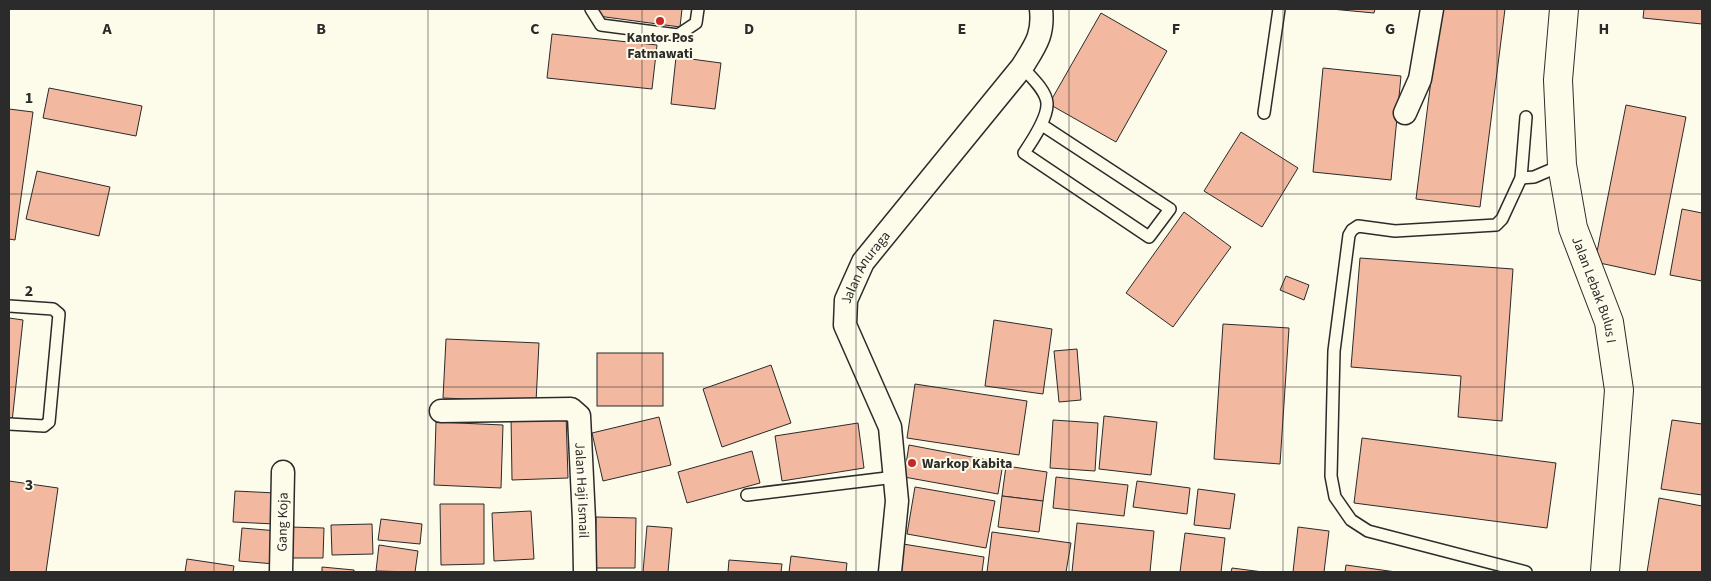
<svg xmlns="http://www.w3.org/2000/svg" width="1711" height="581" font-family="'Source Sans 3',sans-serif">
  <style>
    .building { fill: #f2b8a0; stroke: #2b2b2b }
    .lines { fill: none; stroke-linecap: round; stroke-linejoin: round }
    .lane-casing { stroke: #2b2b2b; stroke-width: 14 }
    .street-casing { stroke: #2b2b2b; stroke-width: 25 }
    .secondary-casing { stroke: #2b2b2b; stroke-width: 30 }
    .lane { stroke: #fdfbea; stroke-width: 11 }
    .street { stroke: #fdfbea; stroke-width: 22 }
    .secondary { stroke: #fdfbea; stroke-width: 28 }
    .grid { fill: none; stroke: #2b2b2b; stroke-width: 1; stroke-opacity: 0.55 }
    .poi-dot { fill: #c62828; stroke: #fdfbea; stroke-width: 2 }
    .labels { text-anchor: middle; stroke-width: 4; stroke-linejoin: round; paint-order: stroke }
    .poi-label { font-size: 14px; font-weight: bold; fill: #2b2b2b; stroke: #fdfbea }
    .street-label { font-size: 14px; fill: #2b2b2b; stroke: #fdfbea }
    .grid-label { font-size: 16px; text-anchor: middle; font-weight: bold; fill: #2b2b2b; stroke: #fdfbea; stroke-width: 4; stroke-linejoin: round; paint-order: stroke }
  </style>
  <rect width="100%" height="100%" fill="#fdfbea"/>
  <g class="building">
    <path d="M599 9H682L680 27 598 16Z"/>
    <path d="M1331 9H1375L1374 13Z"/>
    <path d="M1440 9H1505L1480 207 1416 199Z"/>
    <path d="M1644 9H1702V24L1643 18Z"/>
    <path d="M1101 13 1167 51 1116 142 1049 104Z"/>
    <path d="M552 34 657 45 652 89 547 78Z"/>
    <path d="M676 57 721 63 715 109 671 104Z"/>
    <path d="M1323 68 1401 76 1391 180 1313 172Z"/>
    <path d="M49 88 142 106 136 136 43 118Z"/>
    <path d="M1626 105 1686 117 1655 275 1595 262Z"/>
    <path d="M9 109 33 112 15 240 9 239Z"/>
    <path d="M1241 132 1298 168 1262 227 1204 191Z"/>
    <path d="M37 171 110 187 99 236 26 219Z"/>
    <path d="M1682 209 1702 213V281L1670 275Z"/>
    <path d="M1184 212 1231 247 1173 327 1126 293Z"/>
    <path d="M1360 258 1513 269 1502 421 1458 417 1461 376 1351 367Z"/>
    <path d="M1286 276 1309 285 1304 300 1280 290Z"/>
    <path d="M9 318 23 320 12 422 9 421Z"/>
    <path d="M994 320 1052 329 1043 394 985 386Z"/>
    <path d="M1223 324 1289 328 1280 464 1214 459Z"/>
    <path d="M446 339 539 343 536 402 443 398Z"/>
    <path d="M1077 349 1081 400 1059 402 1054 351Z"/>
    <rect x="597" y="353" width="66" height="53"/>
    <path d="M771 365 791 423 722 447 703 389Z"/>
    <path d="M915 384 1027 401 1019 455 907 438Z"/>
    <path d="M566 414 568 478 512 480 511 416Z"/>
    <path d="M1104 416 1157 422 1151 475 1099 469Z"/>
    <path d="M659 417 671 465 603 481 592 433Z"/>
    <path d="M1053 420 1098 423 1095 471 1050 468Z"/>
    <path d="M1672 420 1702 424V495L1661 489Z"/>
    <path d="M436 422 503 425 501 488 434 485Z"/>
    <path d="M858 423 864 468 782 481 775 436Z"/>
    <path d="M1362 438 1556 463 1547 528 1354 503Z"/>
    <path d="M909 445 1003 463 998 494 904 477Z"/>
    <path d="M752 451 760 483 687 503 678 472Z"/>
    <path d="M1006 466 1047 472 1043 501 1002 496Z"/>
    <path d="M1056 477 1128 485 1124 516 1053 508Z"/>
    <path d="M9 481 58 488 46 572H9Z"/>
    <path d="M1137 481 1190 488 1187 514 1133 507Z"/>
    <path d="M915 487 995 501 986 548 907 534Z"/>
    <path d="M1198 489 1235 494 1230 529 1194 525Z"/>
    <path d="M235 491 276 493 275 524 233 522Z"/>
    <path d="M1002 496 1043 501 1039 532 998 527Z"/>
    <path d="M1659 498 1702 506V572H1647Z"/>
    <path d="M440 504H484V564L441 565Z"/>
    <path d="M531 511 534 559 494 561 492 513Z"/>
    <path d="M596 517 636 518 635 568H595Z"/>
    <path d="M381 519 422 524 420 544 378 540Z"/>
    <path d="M1077 523 1154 531 1150 572H1072Z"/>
    <path d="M372 524 373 554 332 555 331 525Z"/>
    <path d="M647 526 672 528 668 572H643Z"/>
    <path d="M290 527 324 528 323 558H290Z"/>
    <path d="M1298 527 1329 531 1324 572H1293Z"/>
    <path d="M242 528 278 531 275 564 239 561Z"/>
    <path d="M992 532 1071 543 1066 572H987Z"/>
    <path d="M1185 533 1225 538 1221 572H1180Z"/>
    <path d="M903 544 984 557 982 572H899Z"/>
    <path d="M379 545 418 551 415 572 376 571Z"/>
    <path d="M791 556 847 563 846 572H789Z"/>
    <path d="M187 559 234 566 233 572H185Z"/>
    <path d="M729 560 782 564 781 572H728Z"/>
    <path d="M1346 565 1396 572H1345Z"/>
    <path d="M322 567 354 570V572H322Z"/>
    <path d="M1232 568 1263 572H1231Z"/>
  </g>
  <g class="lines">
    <g class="lane-casing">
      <g id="lane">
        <path d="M591 9 601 25 678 35 696 23 698 9"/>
        <path d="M1022 67C1030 76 1046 90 1047 103 1048 118 1032 141 1024 153L1149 237 1170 209 1042 125"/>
        <path d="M1264 113 1279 9"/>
        <path d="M1521 178 1534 177 1562 165"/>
        <path d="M9 306 53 309 59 314 49 422 44 426 9 424"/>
        <path d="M747 495 895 477"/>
        <path d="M1526 572 1368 531 1351 520 1335 497 1331 476 1334 351 1349 235 1352 230 1358 226 1395 231 1496 225 1502 219 1521 178 1526 117"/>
      </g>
    </g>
    <g class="street-casing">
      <g id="street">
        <path d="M1405 113 1420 79 1432 9"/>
        <path id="s1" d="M441 411 571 409 579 416 584 520 585 572"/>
        <path id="s2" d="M281 572 283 472"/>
        <path id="s3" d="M890 572 897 501 890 427 845 325 846 300 863 262 1022 67C1035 46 1044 35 1041 9"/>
      </g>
    </g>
    <g class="secondary-casing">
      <g id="secondary">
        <path id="s4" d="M1564 9 1558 80 1562 165 1573 228 1609 322 1619 390 1605 572"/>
      </g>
    </g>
    <use href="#lane" class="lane"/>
    <use href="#street" class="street"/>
    <use href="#secondary" class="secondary"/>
  </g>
  <path class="grid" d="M214 9V572M428 9V572M642 9V572M856 9V572M1069 9V572M1283 9V572M1497 9V572M9 194H1702M9 387H1702"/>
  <g class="poi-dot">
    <circle cx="660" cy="21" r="5"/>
    <circle cx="912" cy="463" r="5"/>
  </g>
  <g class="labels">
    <g class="poi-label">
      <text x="660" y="42">Kantor Pos<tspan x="660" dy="16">Fatmawati</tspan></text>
      <text x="922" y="468" text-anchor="start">Warkop Kabita</text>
    </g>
    <g class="street-label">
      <text dy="5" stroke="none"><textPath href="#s3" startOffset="320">Jalan Anuraga</textPath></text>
      <text dy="5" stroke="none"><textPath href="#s4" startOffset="286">Jalan Lebak Bulus I</textPath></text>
      <text dy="5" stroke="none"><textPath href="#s1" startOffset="215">Jalan Haji Ismail</textPath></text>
      <text dy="5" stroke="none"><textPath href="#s2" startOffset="50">Gang Koja</textPath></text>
    </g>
  </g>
  <g class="grid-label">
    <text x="107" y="34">A</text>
    <text x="321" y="34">B</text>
    <text x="535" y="34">C</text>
    <text x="749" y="34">D</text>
    <text x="962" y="34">E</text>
    <text x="1176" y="34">F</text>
    <text x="1390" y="34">G</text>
    <text x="1604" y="34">H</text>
    <text x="29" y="103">1</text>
    <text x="29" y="296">2</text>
    <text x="29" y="490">3</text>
  </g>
  <rect width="1711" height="581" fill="none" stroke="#2b2b2b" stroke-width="20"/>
</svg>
